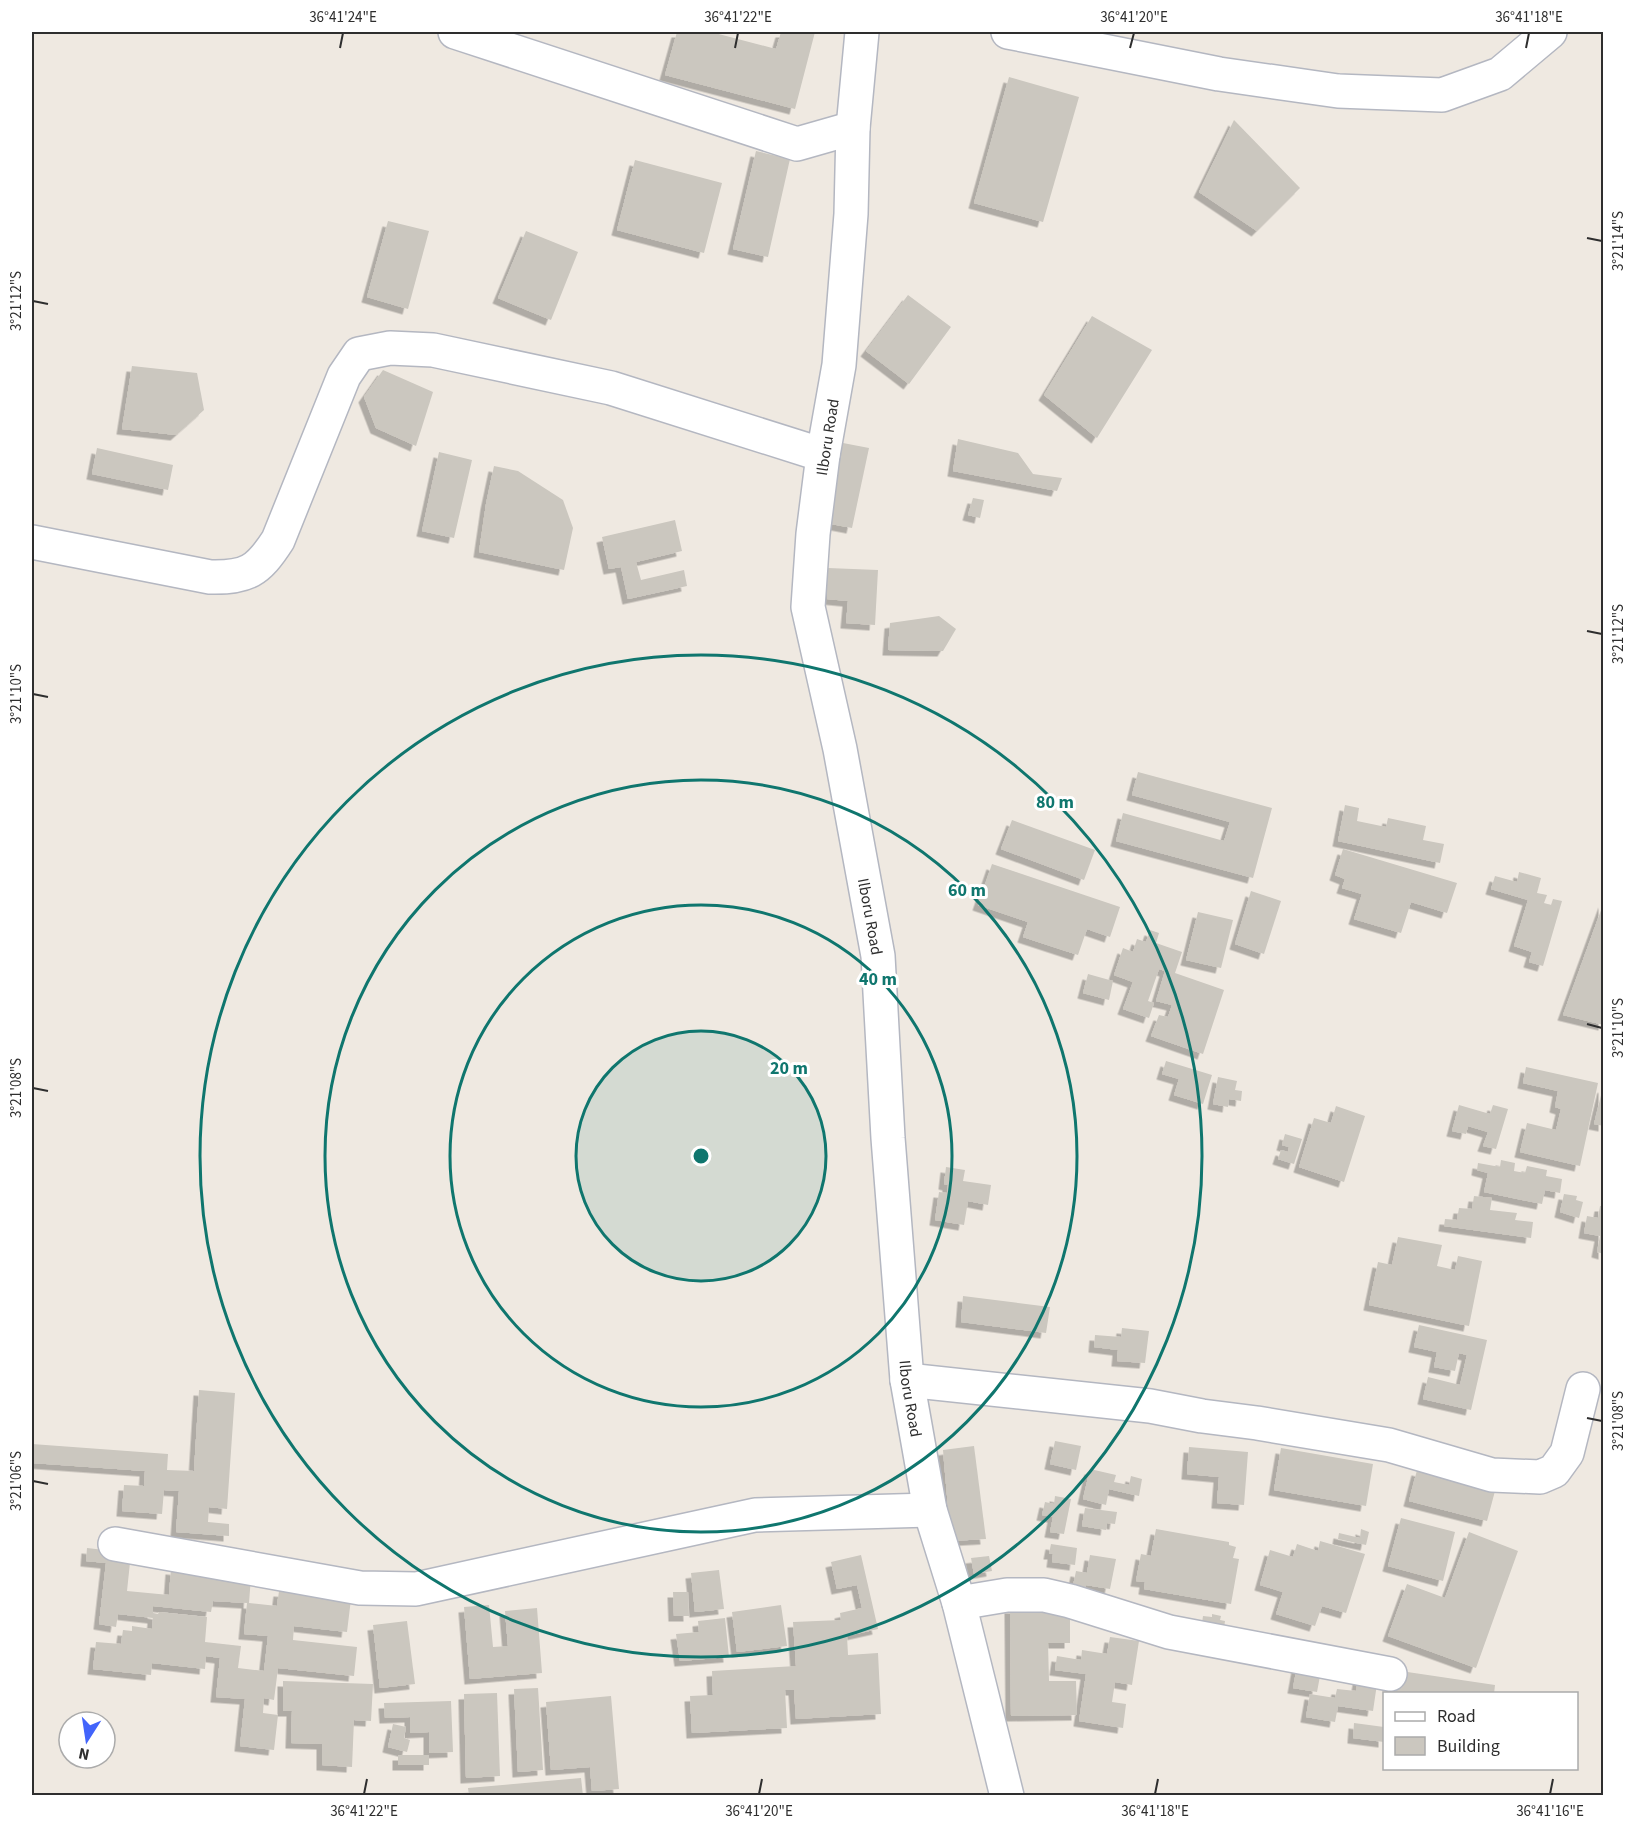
<svg xmlns="http://www.w3.org/2000/svg" width="1635" height="1827" font-family="'Source Sans 3',sans-serif">
  <style>
    .building { fill: #cbc7bf; fill-rule: evenodd; filter: url(#shadow) }
    .lines { fill: none; stroke-linecap: round; stroke-linejoin: round }
    .minor-casing { stroke: #b4b7c1; stroke-width: 36 }
    .minor { stroke: #fff; stroke-width: 33 }
    .ticks { fill: none; stroke: #2e2e2e; stroke-width: 2 }
    .ring { fill: none; stroke: #0f766e; stroke-width: 3 }
    .labels { text-anchor: middle; stroke-width: 6; stroke-linejoin: round; paint-order: stroke }
    .street-label { font-size: 16px; fill: #2e2e2e; stroke: #fff }
    .centre { fill: #0f766e; stroke: #fff; stroke-width: 3 }
    .ring-label { font-size: 18px; text-anchor: middle; font-weight: bold; fill: #0f766e; stroke: #fff; stroke-width: 6; stroke-linejoin: round; paint-order: stroke }
    .neatline { fill: none; stroke: #2e2e2e; stroke-width: 2 }
    .ticks-label { font-size: 15px; text-anchor: middle; fill: #2e2e2e }
  </style>
  <defs>
    <filter id="shadow"><feDropShadow dx="-5.5" dy="5.5" stdDeviation="0" flood-color="#0004"/></filter>
  </defs>
  <rect width="100%" height="100%" fill="#efe9e1"/>
  <g class="building">
    <path d="M677 32H711L776 49 781 32H815L795 109 665 75Z"/>
    <path d="M1009 77 1079 97 1043 222 974 203Z"/>
    <path d="M1234 120 1300 188 1257 231 1199 192Z"/>
    <path d="M756 151 790 159 768 257 733 249Z"/>
    <path d="M635 160 722 183 704 253 617 230Z"/>
    <path d="M388 221 429 231 408 309 367 297Z"/>
    <path d="M526 231 578 252 551 320 498 298Z"/>
    <path d="M908 295 951 327 909 384 866 351Z"/>
    <path d="M1092 316 1152 350 1097 438 1044 395Z"/>
    <path d="M132 366 197 373 204 410 176 435 122 429Z"/>
    <path d="M383 370 433 392 416 446 376 428 364 397Z"/>
    <path d="M958 439 1018 453 1033 474 1062 478 1057 491 953 471Z"/>
    <path d="M843 443 869 448 852 528 826 523Z"/>
    <path d="M97 448 173 465 168 490 92 474Z"/>
    <path d="M439 452 472 460 454 538 422 531Z"/>
    <path d="M494 466 518 471 563 500 573 528 564 570 479 552 486 504Z"/>
    <path d="M973 498 984 500 980 518 968 515Z"/>
    <path d="M675 520 682 551 636 562 641 580 684 570 687 586 628 599 621 567 609 569 602 537Z"/>
    <path d="M828 568 878 570 875 625 846 623 848 601 827 599Z"/>
    <path d="M939 616 956 629 943 651 888 650 890 623Z"/>
    <path d="M1138 772 1272 808 1253 878 1116 841 1123 813 1224 841 1230 822 1132 795Z"/>
    <path d="M1345 805 1359 808 1357 821 1386 827 1388 818 1426 826 1423 840 1444 844 1440 863 1338 841Z"/>
    <path d="M1012 820 1095 850 1084 880 1001 849Z"/>
    <path d="M1343 849 1457 883 1447 913 1411 902 1401 933 1354 919 1362 894 1342 888 1345 879 1335 875Z"/>
    <path d="M992 864 1120 907 1110 937 1087 929 1078 955 1023 937 1028 922 978 905Z"/>
    <path d="M1519 872 1541 878 1537 893 1547 895 1544 903 1551 905 1553 899 1562 901 1543 966 1529 962 1532 952 1514 946 1528 900 1491 889 1495 876 1517 882Z"/>
    <path d="M1251 891 1281 901 1264 954 1235 944Z"/>
    <path d="M1604 902V1025L1563 1015Z"/>
    <path d="M1198 912 1233 920 1221 968 1186 960Z"/>
    <path d="M1150 930 1159 933 1156 943 1182 952 1175 973 1224 990 1203 1054 1151 1036 1159 1015 1168 1017 1172 1005 1156 1001 1165 971 1159 969 1148 1001 1154 1003 1149 1018 1123 1009 1133 982 1114 975 1123 948 1133 952 1137 939 1146 942Z"/>
    <path d="M1088 974 1113 981 1109 1000 1083 993Z"/>
    <path d="M1166 1061 1212 1075 1203 1104 1174 1095 1179 1079 1162 1074Z"/>
    <path d="M1526 1067 1598 1083 1580 1166 1520 1152 1527 1123 1556 1130 1561 1109 1555 1107 1558 1091 1523 1083Z"/>
    <path d="M1218 1077 1237 1081 1235 1090 1242 1091 1241 1101 1229 1099 1228 1107 1213 1104Z"/>
    <path d="M1603 1087 1604 1088V1126L1594 1124Z"/>
    <path d="M1459 1105 1490 1114 1493 1105 1508 1109 1496 1149 1483 1146 1488 1132 1468 1126 1466 1134 1452 1131Z"/>
    <path d="M1336 1106 1365 1116 1344 1182 1299 1167 1314 1118 1331 1123Z"/>
    <path d="M1285 1134 1302 1139 1294 1164 1278 1159 1281 1150 1288 1152 1289 1147 1282 1145Z"/>
    <path d="M1501 1160 1515 1163 1514 1171 1525 1173 1527 1166 1547 1170 1546 1176 1562 1179 1560 1193 1545 1190 1542 1204 1484 1192 1488 1173 1477 1170 1478 1163 1500 1167Z"/>
    <path d="M946 1167 965 1170 963 1181 991 1185 988 1205 968 1201 964 1225 935 1220 939 1192 947 1193 948 1185 944 1184Z"/>
    <path d="M1564 1194 1577 1196 1576 1200 1583 1202 1579 1218 1560 1212Z"/>
    <path d="M1474 1196 1492 1198 1490 1210 1517 1213 1515 1220 1533 1222 1531 1238 1444 1226 1445 1219 1457 1220 1459 1208 1472 1209Z"/>
    <path d="M1600 1206H1604V1254L1597 1252 1600 1236 1584 1233 1587 1216 1598 1218Z"/>
    <path d="M1398 1237 1442 1245 1437 1266 1455 1270 1458 1256 1482 1261 1469 1326 1369 1305 1378 1262 1392 1265Z"/>
    <path d="M963 1296 1050 1307 1046 1333 961 1322Z"/>
    <path d="M1419 1325 1487 1340 1471 1410 1423 1399 1428 1377 1460 1385 1467 1355 1459 1353 1455 1371 1434 1367 1437 1352 1414 1347Z"/>
    <path d="M1122 1328 1149 1331 1145 1363 1117 1361 1118 1350 1094 1347 1095 1335 1121 1337Z"/>
    <path d="M199 1390 235 1393 227 1509 209 1507 208 1522 229 1524V1536L176 1532 179 1491 164 1490 162 1514 122 1511 124 1485 144 1486 145 1471 32 1463V1444L168 1454 167 1470 194 1471Z"/>
    <path d="M1055 1441 1081 1446 1076 1470 1050 1464Z"/>
    <path d="M974 1446 986 1539 951 1541 943 1450Z"/>
    <path d="M1189 1447 1248 1452 1244 1505 1217 1503 1219 1477 1187 1474Z"/>
    <path d="M1281 1448 1373 1464 1366 1506 1274 1490Z"/>
    <path d="M1090 1469 1116 1475 1114 1482 1129 1485 1131 1476 1142 1479 1139 1496 1109 1489 1106 1505 1083 1499Z"/>
    <path d="M1417 1470 1495 1491 1487 1521 1409 1501Z"/>
    <path d="M1055 1496 1071 1499 1064 1534 1050 1532 1053 1517 1042 1515 1045 1502 1054 1504Z"/>
    <path d="M1085 1508 1117 1512 1115 1524 1107 1523 1106 1530 1082 1526Z"/>
    <path d="M1401 1518 1455 1532 1443 1581 1388 1566Z"/>
    <path d="M1156 1529 1229 1542V1545L1236 1547 1233 1558 1239 1559 1231 1604 1144 1589 1145 1582 1136 1581 1141 1554 1151 1556Z"/>
    <path d="M1361 1529 1369 1532 1366 1545 1338 1539 1339 1533 1360 1538Z"/>
    <path d="M1469 1532 1518 1551 1476 1668 1388 1636 1407 1584 1445 1598Z"/>
    <path d="M1320 1541 1365 1554 1346 1613 1322 1606 1315 1626 1276 1614 1283 1592 1260 1585 1270 1550 1293 1557 1297 1544 1318 1551Z"/>
    <path d="M1051 1544 1077 1548 1075 1565 1052 1562 1053 1554H1049Z"/>
    <path d="M87 1548 131 1553 127 1591 169 1595 171 1569 251 1577 249 1603 277 1606 279 1591 351 1599 347 1632 294 1626 293 1640 357 1647 354 1676 278 1668 274 1700 264 1698 263 1713 278 1715 274 1750 240 1746 245 1699 216 1697 220 1658 206 1656 205 1669 152 1663 151 1675 93 1669 96 1642 121 1644 123 1630 132 1631V1626L152 1629 153 1618 118 1614 116 1627 99 1624 106 1563 86 1561ZM213 1601 247 1603 244 1634 268 1636 264 1671 238 1668 241 1646 205 1642 207 1617 159 1612 158 1614 153 1613V1606L211 1612Z"/>
    <path d="M861 1555 878 1629 847 1636 848 1655 878 1653 881 1714 796 1719 794 1690H785L787 1728 692 1733 690 1696 713 1695 712 1671 796 1666 793 1622 841 1620 840 1613 862 1608 857 1585 837 1589 831 1562Z"/>
    <path d="M1090 1555 1116 1559 1110 1589 1086 1585 1085 1588 1073 1586 1076 1571 1087 1573Z"/>
    <path d="M989 1556 992 1571 974 1574 971 1558Z"/>
    <path d="M719 1570 724 1609 695 1612 691 1573Z"/>
    <path d="M673 1592H688L689 1616H674Z"/>
    <path d="M489 1605 493 1647 508 1646 505 1611 537 1608 542 1673 470 1679 464 1607Z"/>
    <path d="M781 1605 787 1646 737 1652 732 1612Z"/>
    <path d="M1010 1608H1070V1643H1048L1049 1681H1076L1077 1715 1011 1716Z"/>
    <path d="M1212 1614 1221 1616 1220 1620 1225 1621 1224 1628 1202 1623 1203 1616 1212 1617Z"/>
    <path d="M725 1618 729 1657 680 1661 676 1634 699 1632 698 1621Z"/>
    <path d="M407 1621 415 1684 380 1688 373 1625Z"/>
    <path d="M1110 1637 1139 1641 1132 1685 1115 1682 1112 1702 1126 1704 1123 1728 1079 1721 1086 1674 1055 1670 1057 1656 1081 1660 1082 1650 1107 1654Z"/>
    <path d="M1298 1661 1320 1676 1317 1692 1293 1688Z"/>
    <path d="M1394 1670 1495 1685 1494 1694H1404L1391 1692Z"/>
    <path d="M1359 1675 1378 1677 1373 1711 1338 1706 1335 1722 1306 1717 1310 1694 1335 1698 1337 1689 1356 1691Z"/>
    <path d="M283 1681 373 1684 371 1721 354 1720 352 1767 322 1765V1744L291 1743 292 1711H283Z"/>
    <path d="M538 1688 543 1770 518 1772 514 1689Z"/>
    <path d="M497 1693 500 1776 466 1778 464 1694Z"/>
    <path d="M611 1696 619 1789 592 1791 590 1767 551 1770 546 1702Z"/>
    <path d="M451 1701 453 1752 429 1753V1732L410 1733V1717L385 1718 384 1703Z"/>
    <path d="M1354 1723 1384 1727V1742L1353 1738Z"/>
    <path d="M393 1724 406 1727 404 1738 410 1740 407 1752 388 1747Z"/>
    <rect x="398" y="1755" width="31" height="10"/>
    <path d="M581 1778 583 1796H469L468 1788Z"/>
  </g>
  <g class="lines">
    <g class="minor-casing">
      <g id="minor">
        <path d="M455 32 797 144 853 128"/>
        <path id="s1" d="M862 32 853 128 851 214 839 365 823 455 813 534 808 607 840 749 878 956 888 1138 907 1380 930 1510 959 1603 1007 1796"/>
        <path d="M1008 32 1219 74 1338 91 1442 95 1500 74 1550 32"/>
        <path d="M32 542 210 577C247 578 258 571 278 540L344 376 359 354 390 348 433 350 611 388 823 455"/>
        <path d="M907 1380 1150 1406 1202 1416 1257 1423 1389 1445 1492 1475 1540 1477 1554 1471 1567 1453 1583 1389"/>
        <path d="M115 1544 360 1588 416 1589 755 1515 930 1510"/>
        <path d="M959 1603 1007 1595H1044L1070 1601 1169 1632 1390 1674"/>
      </g>
    </g>
    <use href="#minor" class="minor"/>
  </g>
  <path class="ticks" d="M340 48 343 33M735 48 738 33M1130 48 1134 33M1526 48 1529 33M1587 238 1602 241M33 301 48 304M1587 631 1602 634M33 694 48 697M1587 1024 1602 1028M33 1088 48 1091M1587 1418 1602 1421M33 1481 48 1484M364 1794 367 1779M759 1794 762 1779M1155 1794 1158 1779M1550 1794 1553 1779"/>
  <circle cx="701" cy="1156" r="125" fill="#0f766e" fill-opacity=".12"/>
  <g class="ring">
    <circle cx="701" cy="1156" r="125"/>
    <circle cx="701" cy="1156" r="251"/>
    <circle cx="701" cy="1156" r="376"/>
    <circle cx="701" cy="1156" r="501"/>
  </g>
  <g class="labels">
    <g class="street-label">
      <text transform="translate(827 437) rotate(-81)" y="6">Ilboru Road</text>
      <text dy="6" stroke="none"><textPath href="#s1" startOffset="894">Ilboru Road</textPath></text>
      <text dy="6" stroke="none"><textPath href="#s1" startOffset="1378">Ilboru Road</textPath></text>
    </g>
  </g>
  <circle cx="701" cy="1156" r="9" class="centre"/>
  <g class="ring-label">
    <text x="1055" y="808">80 m</text>
    <text x="967" y="896">60 m</text>
    <text x="878" y="985">40 m</text>
    <text x="789" y="1074">20 m</text>
  </g>
  <rect width="1635" height="1827" fill="none" stroke="#ffffff" stroke-width="66"/>
  <rect x="1383" y="1692" width="195" height="78" fill="#ffffff" stroke="#ababab" stroke-width="1.5"/>
  <rect x="1395" y="1712" width="30" height="9" fill="#ffffff" stroke="#ababab" stroke-width="1.5"/>
  <text x="1437" y="1722" font-size="18" fill="#2e2e2e">Road</text>
  <rect x="1395" y="1737" width="30" height="18" fill="#cbc7bf" stroke="#ababab" stroke-width="1.5"/>
  <text x="1437" y="1752" font-size="18" fill="#2e2e2e">Building</text>
  <g transform="translate(87 1740) rotate(192)"><circle r="28" fill="#ffffff" stroke="#ababab" stroke-width="1.5"/>
  <path d="M0-4.5L10 22L0 15L-10 22Z" fill="#4264fb"/>
  <text y="-9" font-size="16" font-weight="bold" text-anchor="middle" fill="#2e2e2e">N</text>
  </g>
  <rect x="33" y="33" width="1569" height="1761" class="neatline"/>
  <g class="ticks-label">
    <text x="343" y="22">36°41'24"E</text>
    <text x="738" y="22">36°41'22"E</text>
    <text x="1134" y="22">36°41'20"E</text>
    <text x="1529" y="22">36°41'18"E</text>
    <text transform="translate(1618 241) rotate(-90)" y="5">3°21'14"S</text>
    <text transform="translate(16 301) rotate(-90)" y="5">3°21'12"S</text>
    <text transform="translate(1618 634) rotate(-90)" y="5">3°21'12"S</text>
    <text transform="translate(16 694) rotate(-90)" y="5">3°21'10"S</text>
    <text transform="translate(1618 1028) rotate(-90)" y="5">3°21'10"S</text>
    <text transform="translate(16 1088) rotate(-90)" y="5">3°21'08"S</text>
    <text transform="translate(1618 1421) rotate(-90)" y="5">3°21'08"S</text>
    <text transform="translate(16 1481) rotate(-90)" y="5">3°21'06"S</text>
    <text x="364" y="1816">36°41'22"E</text>
    <text x="759" y="1816">36°41'20"E</text>
    <text x="1155" y="1816">36°41'18"E</text>
    <text x="1550" y="1816">36°41'16"E</text>
  </g>
</svg>
